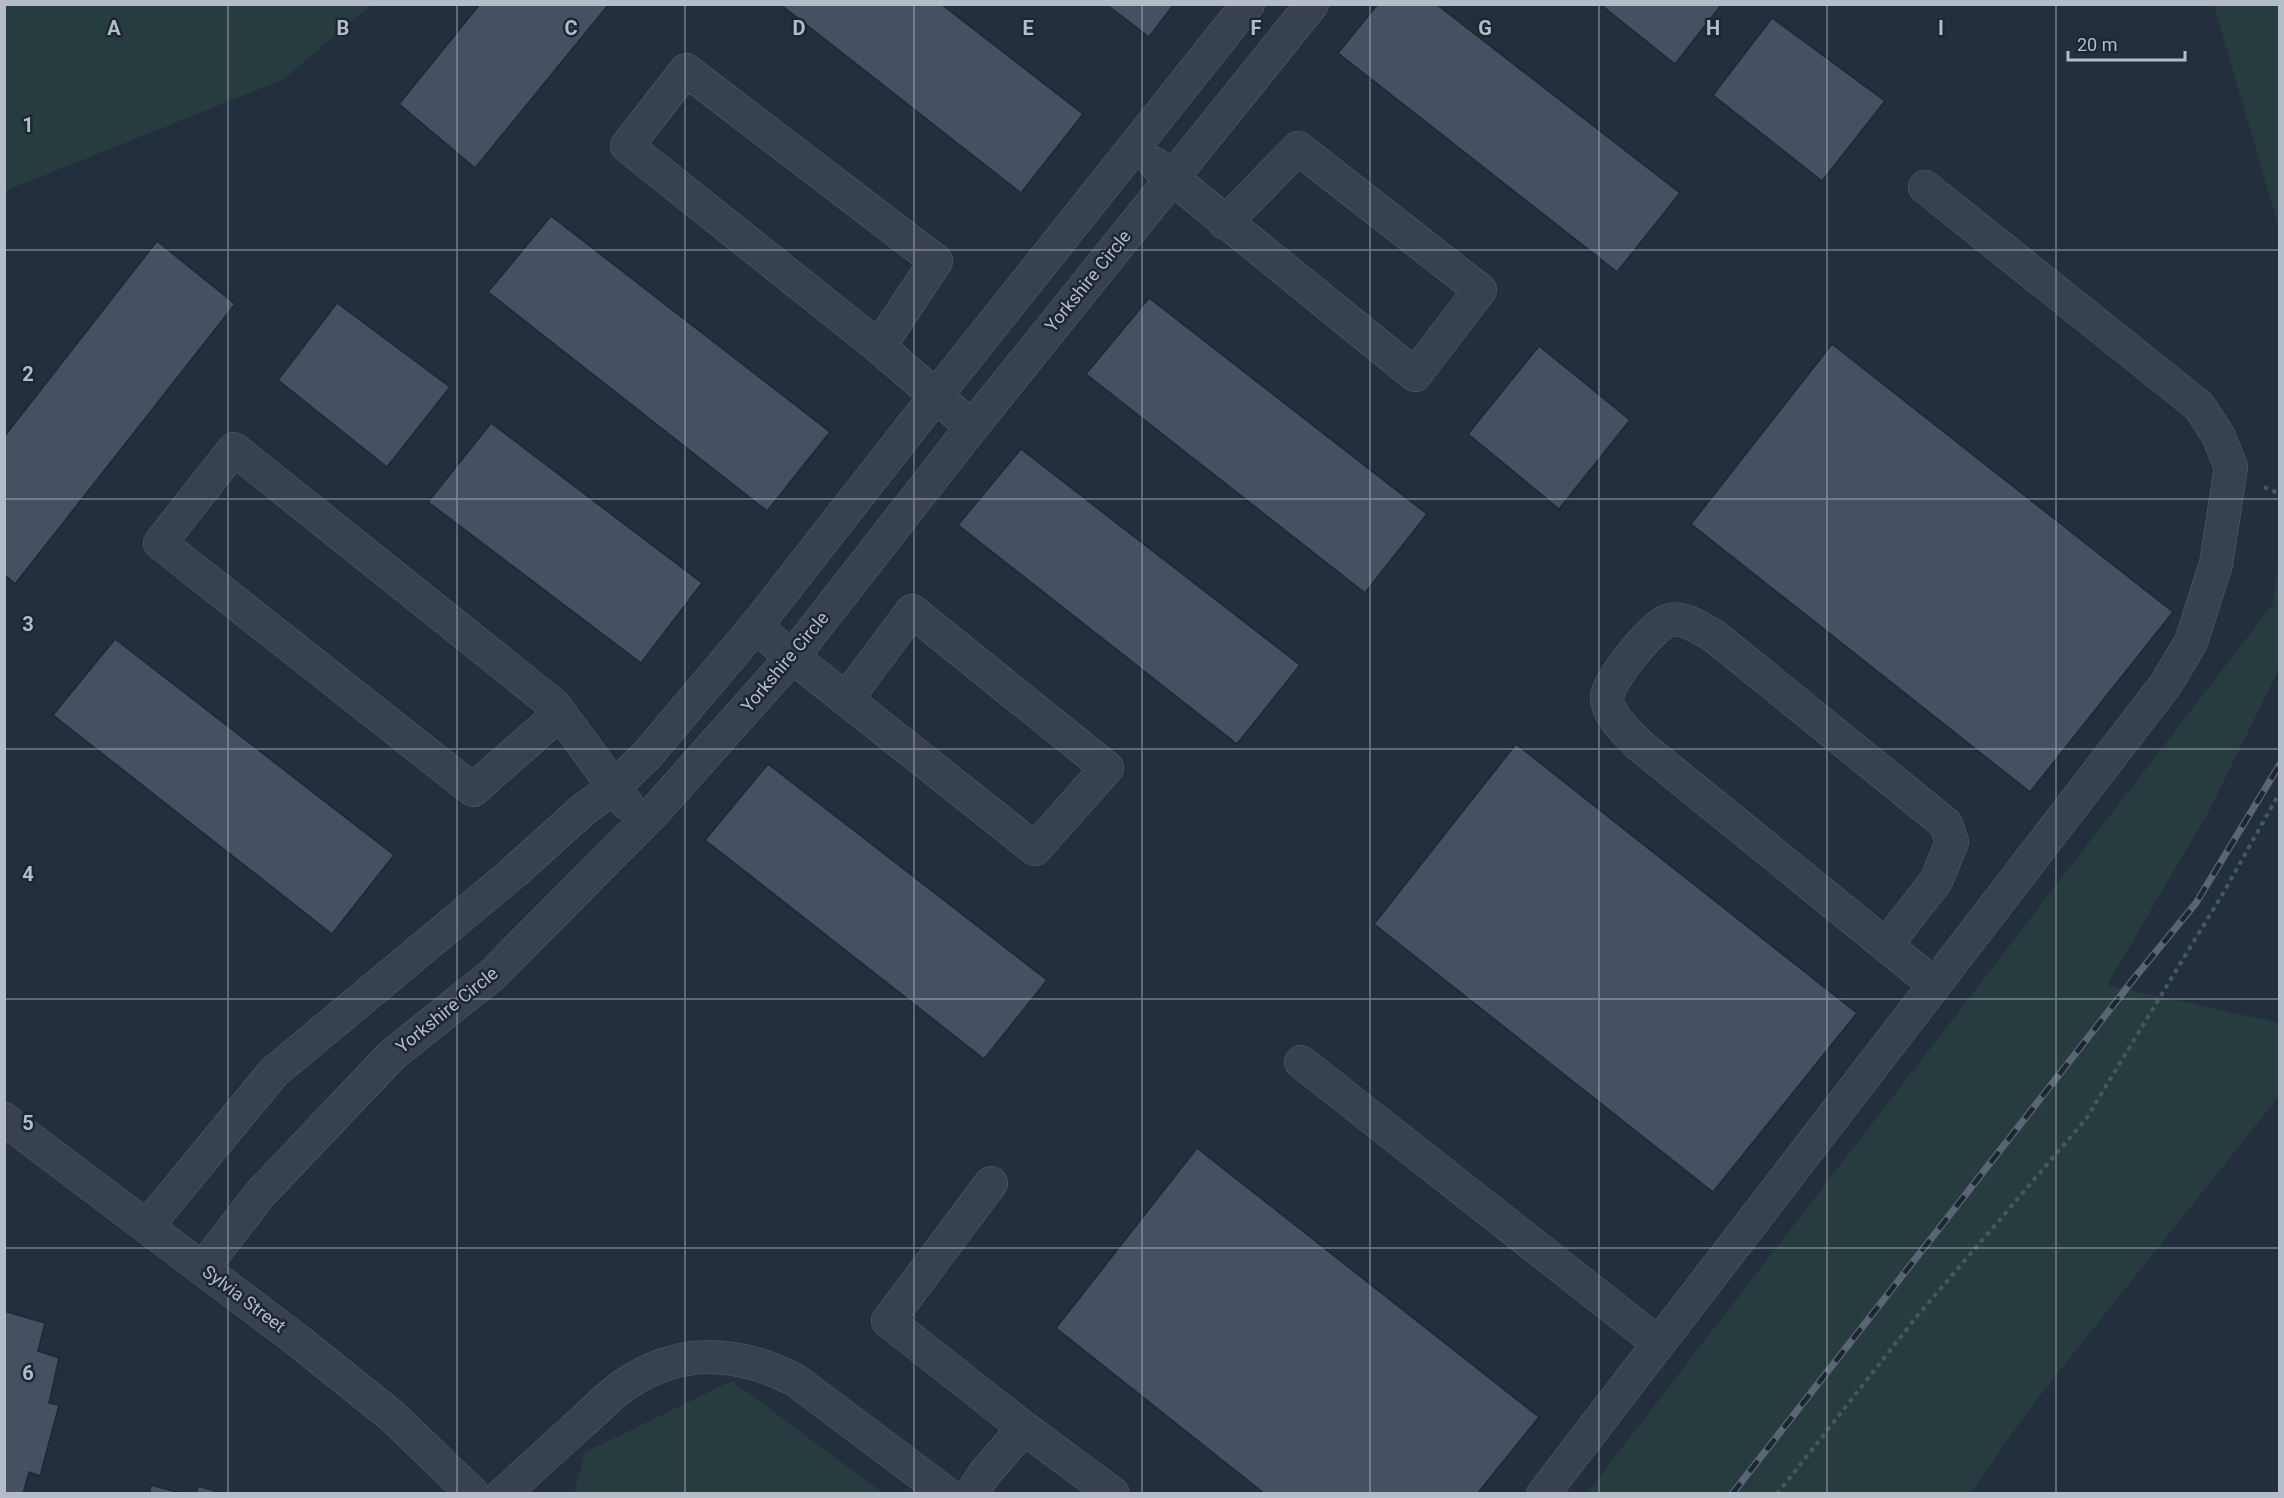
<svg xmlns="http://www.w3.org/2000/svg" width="2284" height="1498" font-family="Roboto,sans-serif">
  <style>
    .green { fill: #263c3f }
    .building { fill: #455162; stroke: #1f2835; stroke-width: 1.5 }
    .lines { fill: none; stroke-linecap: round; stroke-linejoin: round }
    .minor-casing { stroke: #565f6c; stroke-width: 34 }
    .path { stroke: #44595c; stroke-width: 4; stroke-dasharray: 4.5 4.5; stroke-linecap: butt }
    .minor { stroke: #38414e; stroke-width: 33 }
    .rail-casing { stroke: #5a6575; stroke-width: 7 }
    .rail { stroke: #1d2633; stroke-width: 4.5; stroke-dasharray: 14; stroke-linecap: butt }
    .grid { fill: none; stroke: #b4bcc9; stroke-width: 1.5; stroke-opacity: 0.55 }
    .labels { text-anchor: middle; stroke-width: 5; stroke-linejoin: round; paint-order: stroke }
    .street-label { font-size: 18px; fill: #b4bcc9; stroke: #1d2633 }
    .grid-label { font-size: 20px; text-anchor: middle; font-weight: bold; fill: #b4bcc9; stroke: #1d2633; stroke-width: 5; stroke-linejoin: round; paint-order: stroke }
  </style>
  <rect width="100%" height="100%" fill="#242f3e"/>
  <g class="green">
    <path d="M5 4H371V5L284 79 5 191Z"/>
    <path d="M2214 5H2279V228Z"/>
    <path d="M2279 556V669L2210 809 2107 985 2279 1023V1096L2030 1408 1971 1493H1587L2273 604Z"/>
    <path d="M732 1381 883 1493H574L585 1452Z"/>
  </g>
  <g class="building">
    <path d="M480 4H609L475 168 399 104Z"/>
    <path d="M780 4H941L1083 114 1021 193Z"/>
    <path d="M1106 4H1174L1149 37Z"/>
    <path d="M1378 4H1436L1680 193 1617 272 1338 53Z"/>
    <path d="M1600 4H1722L1675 64Z"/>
    <path d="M1772 18 1885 101 1822 181 1713 95Z"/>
    <path d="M551 216 830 432 767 511 488 292Z"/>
    <path d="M157 241 235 304 15 584 4 574V437Z"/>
    <path d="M1149 298 1427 514 1365 593 1086 374Z"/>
    <path d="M337 303 450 387 387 467 278 380Z"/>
    <path d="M1832 344 2173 612 2030 792 1691 524Z"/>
    <path d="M1539 346 1630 420 1559 509 1468 434Z"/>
    <path d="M491 423 702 583 641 663 428 502Z"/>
    <path d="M1021 449 1300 665 1237 744 958 525Z"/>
    <path d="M115 639 394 855 332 934 53 715Z"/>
    <path d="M1516 744 1857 1013 1713 1192 1374 924Z"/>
    <path d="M768 764 1047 980 984 1059 705 840Z"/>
    <path d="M1197 1148 1539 1417 1477 1494H1265L1056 1328Z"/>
    <path d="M4 1311 45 1323 38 1351 59 1358 49 1403 59 1405 40 1476 29 1472 23 1494H4Z"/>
    <path d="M151 1485 184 1494H149Z"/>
    <path d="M198 1486 225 1494H196Z"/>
  </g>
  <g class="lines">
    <g class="minor-casing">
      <g id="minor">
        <path d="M1155 164 1415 375 1480 290 1298 148 1225 223"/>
        <path d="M879 347 936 261 686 70 627 146 879 347 972 427"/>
        <path d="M755 627 1035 849 1107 768 912 611 847 698"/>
        <path d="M559 714 473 790 160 543 234 449 554 705 626 803"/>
        <path d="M1886 945 1936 881 1952 842 1946 824 1714 636C1701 629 1686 617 1670 620 1655 622 1607 681 1607 698 1607 715 1627 732 1638 744L1935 985"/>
        <path d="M1301 1062 1658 1343"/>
        <path d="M4 1119 301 1343 392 1416 473 1494"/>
        <path d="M991 1183 888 1321 1024 1428"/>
        <path d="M148 1225 274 1072 513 873 584 809 613 788 647 755 755 627 935 397 1248 4"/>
        <path d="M203 1268 260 1194 392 1055 492 975 654 812 793 656 972 427 1312 4"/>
        <path d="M503 1494C529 1470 555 1447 581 1423 596 1410 610 1394 626 1384 680 1347 739 1351 795 1380L947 1494"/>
        <path d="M971 1494 985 1473 1024 1428 1113 1494"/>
        <path d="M1543 1494 2166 684 2191 642 2216 564 2231 467 2218 435 2199 406 1925 187"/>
      </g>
    </g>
    <g class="path">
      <path d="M2264 487 2280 494"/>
      <path d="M1777 1494 1918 1315 2086 1119 2225 890 2280 792"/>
    </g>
    <use href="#minor" class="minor"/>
    <g class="rail-casing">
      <path id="rail" d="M1732 1494 2136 976 2196 903 2280 764"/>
    </g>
    <use href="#rail" class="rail"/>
  </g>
  <path class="grid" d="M228 4V1494M457 4V1494M685 4V1494M914 4V1494M1142 4V1494M1370 4V1494M1599 4V1494M1827 4V1494M2056 4V1494M4 250H2280M4 499H2280M4 749H2280M4 999H2280M4 1248H2280"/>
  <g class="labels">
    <g class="street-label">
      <text transform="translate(1088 281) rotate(-51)" y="6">Yorkshire Circle</text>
      <text transform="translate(785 662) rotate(-50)" y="6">Yorkshire Circle</text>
      <text transform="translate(447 1010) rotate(-39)" y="6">Yorkshire Circle</text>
      <text transform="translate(244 1299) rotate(37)" y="6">Sylvia Street</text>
    </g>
  </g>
  <g class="grid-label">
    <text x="114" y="35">A</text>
    <text x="343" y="35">B</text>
    <text x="571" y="35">C</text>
    <text x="799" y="35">D</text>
    <text x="1028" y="35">E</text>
    <text x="1256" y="35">F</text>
    <text x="1485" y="35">G</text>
    <text x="1713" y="35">H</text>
    <text x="1941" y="35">I</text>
    <text x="28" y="132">1</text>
    <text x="28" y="381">2</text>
    <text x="28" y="631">3</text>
    <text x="28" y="881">4</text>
    <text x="28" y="1130">5</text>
    <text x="28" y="1380">6</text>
  </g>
  <rect width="2284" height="1498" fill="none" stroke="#b4bcc9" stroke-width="12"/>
  <path d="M2068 51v9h117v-9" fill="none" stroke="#b4bcc9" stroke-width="3"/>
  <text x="2077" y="51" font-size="18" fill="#b4bcc9" stroke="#1d2633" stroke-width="4.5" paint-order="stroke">20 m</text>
</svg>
